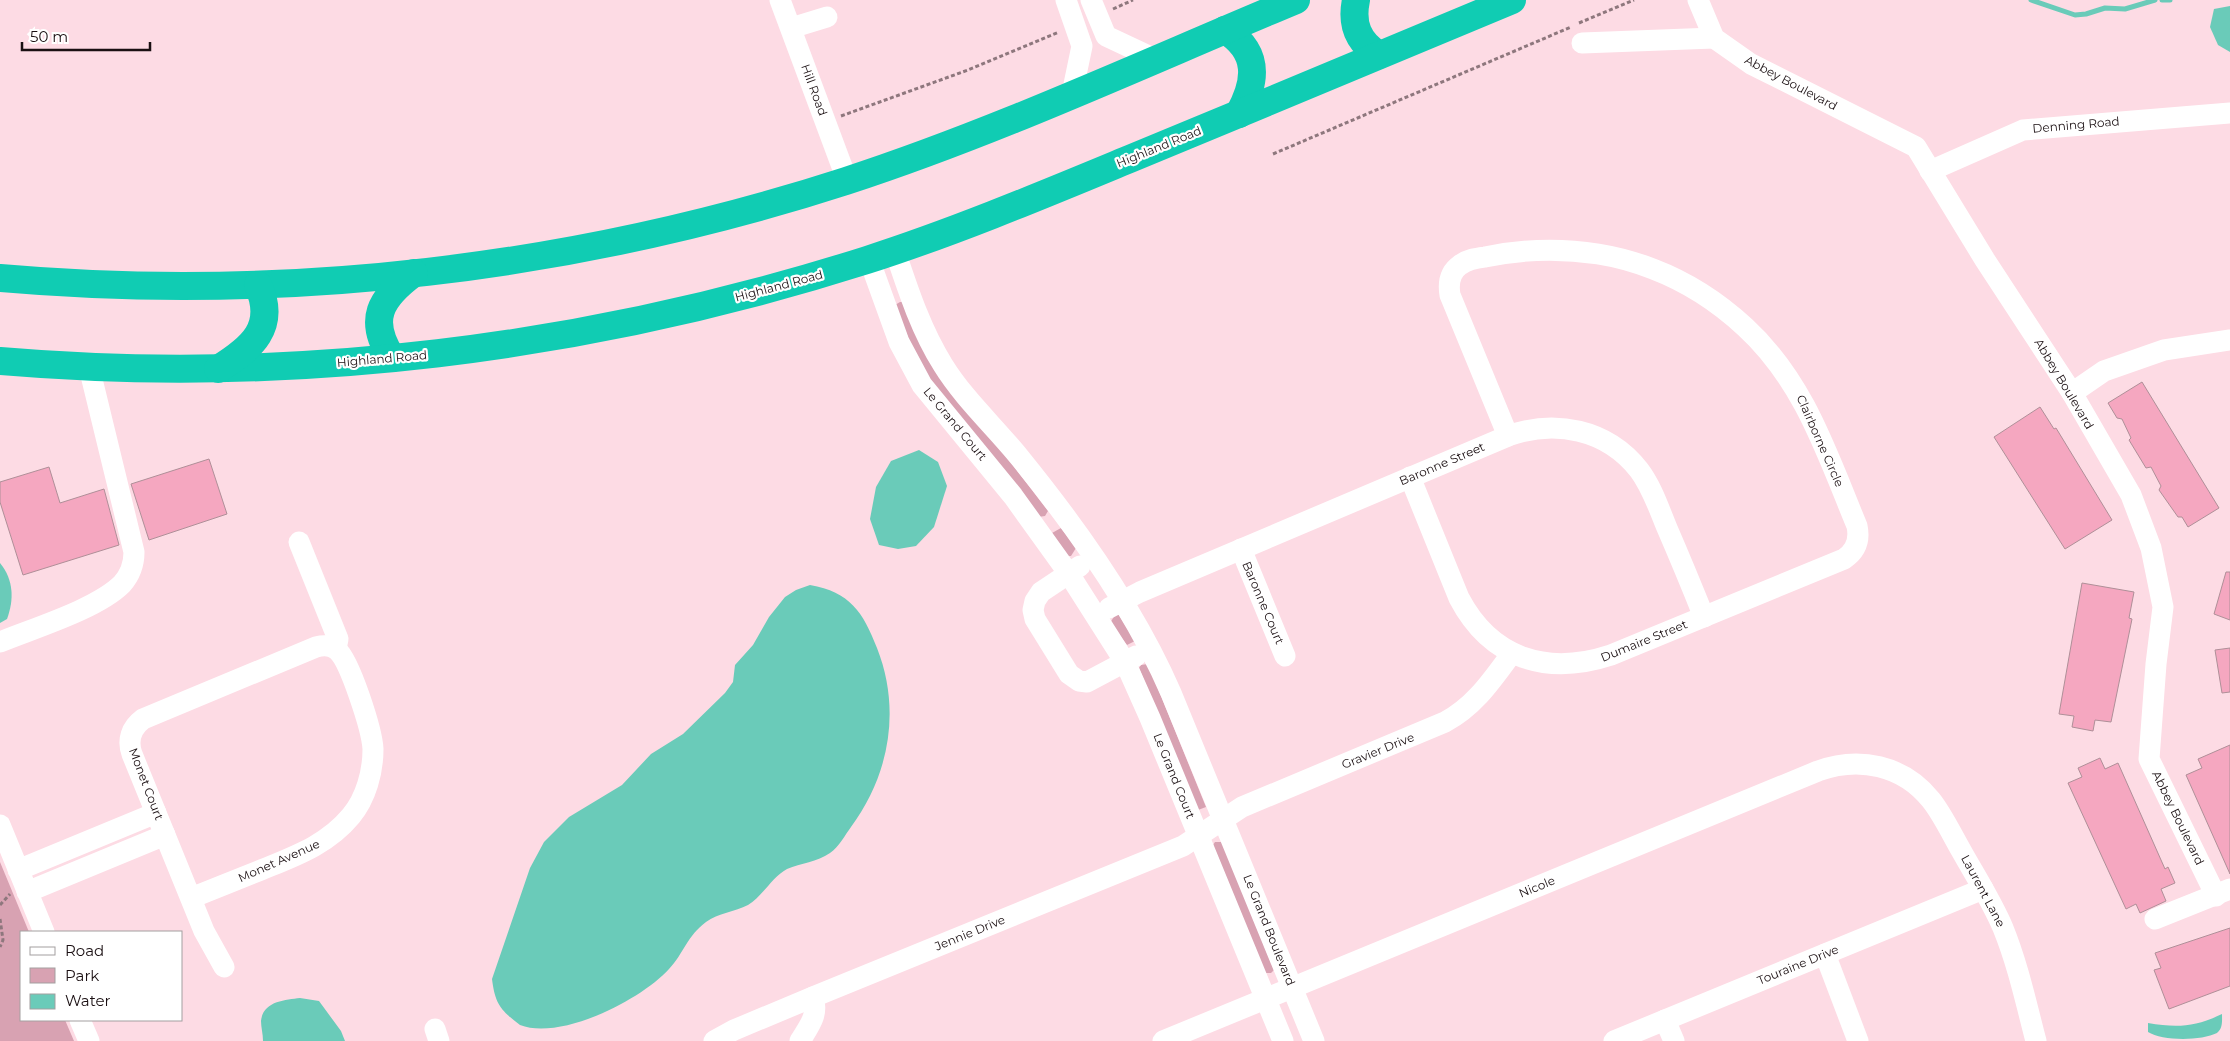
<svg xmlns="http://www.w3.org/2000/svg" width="2230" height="1041" font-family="Montserrat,sans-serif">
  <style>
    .green { fill: #d8a2b2 }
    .water { fill: #6acbb9 }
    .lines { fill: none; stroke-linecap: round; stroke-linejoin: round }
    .stream { stroke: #6acbb9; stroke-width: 5 }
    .building { fill: #f5a7c0; stroke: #af8f98 }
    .path { stroke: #8e777d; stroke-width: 3; stroke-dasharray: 4 2.5; stroke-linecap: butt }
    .minor { stroke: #fff; stroke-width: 21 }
    .highway { stroke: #10ccb3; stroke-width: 28 }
    .labels { text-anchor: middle; stroke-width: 4.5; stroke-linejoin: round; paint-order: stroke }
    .street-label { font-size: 12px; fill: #1a0f12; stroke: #fff }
  </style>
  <rect width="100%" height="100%" fill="#fddbe4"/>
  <g class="green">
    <path d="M900 302H903L979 421 1048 511 1045 516 1038 517 920 367 895 305Z"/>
    <path d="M1061 528 1076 548 1071 556H1067L1052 533Z"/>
    <path d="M1115 615H1119L1135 641 1127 645 1110 623Z"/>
    <path d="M1148 664 1206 807 1198 810 1139 668 1141 665Z"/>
    <path d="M1215 842H1222L1274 970 1271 973H1265L1213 845Z"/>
    <path d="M0 862 29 932H21V1020H65L74 1041H0Z"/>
  </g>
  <g class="water">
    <path d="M2230 6V52L2218 45 2210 27 2214 9Z"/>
    <path d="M919 450 938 462 947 486 934 527 916 546 898 549 879 545 870 519 876 487 891 461Z"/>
    <path d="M0 563C14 580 14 600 7 619L0 623Z"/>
    <path d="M810 585C850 592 863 612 877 648 901 709 890 774 851 827 845 835 839 847 830 853 817 862 801 863 787 869 772 877 763 896 748 905 735 912 718 913 706 922 687 936 684 953 669 969 641 1000 560 1041 520 1025 500 1010 495 1003 492 979L530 868 544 842 569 817 622 785 651 754 683 734 725 693 733 682 735 665 753 645 769 617 785 597 796 590Z"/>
    <path d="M300 998 319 1001 341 1031 345 1041H263C263 1034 261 1027 261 1021 263 1001 285 1000 300 998Z"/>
    <path d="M2222 1014C2222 1021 2223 1028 2217 1033 2201 1041 2162 1041 2148 1032V1023C2177 1028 2195 1027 2222 1014Z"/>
  </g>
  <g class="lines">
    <g class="stream">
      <path d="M2031 0 2075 15 2086 14 2105 8 2125 9 2155 0"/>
      <path d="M2162 0H2170"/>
    </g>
  </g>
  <g class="building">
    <path d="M2142 382 2219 508 2188 527 2182 517H2178L2159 490 2161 486 2151 467 2146 468 2129 440 2131 438 2122 419 2117 418 2108 403Z"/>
    <path d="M2040 407 2054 429 2056 428 2112 520 2065 549 1994 437Z"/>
    <path d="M209 459 227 514 149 540 131 484Z"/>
    <path d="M49 467 60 503 104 489 119 545 23 575 0 502V482Z"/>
    <path d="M2226 572H2230V620L2214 614Z"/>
    <path d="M2082 583 2134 592 2129 618 2132 619 2111 722 2095 720 2093 731 2072 727 2074 716 2059 714Z"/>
    <path d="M2230 648V692L2222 693 2215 650Z"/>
    <path d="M2230 745V874L2186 775 2202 768 2198 759Z"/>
    <path d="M2100 758 2105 769 2118 763 2165 869 2168 867 2175 883 2161 889 2166 901 2140 913 2136 904 2126 909 2068 783 2082 777 2078 768Z"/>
    <path d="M2230 928V986L2169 1009 2154 970 2161 968 2155 953Z"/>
  </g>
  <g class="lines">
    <g class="path">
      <path d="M1113 9 1133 0"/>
      <path d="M1579 23 1634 0"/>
      <path d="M841 116 968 70 1059 32"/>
      <path d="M1273 154 1571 27"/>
      <path d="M0 905 10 894"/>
      <path d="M0 919 3 940 0 947"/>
    </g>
    <g class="minor">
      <path d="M780 0 847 180"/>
      <path d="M1066 0 1082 46 1072 94"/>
      <path d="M1091 0 1106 36 1155 59"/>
      <path d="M1698 0 1714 38 1751 64 1916 147 1985 260 2072 393 2131 495 2151 548 2163 607 2156 664 2149 759 2216 896"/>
      <path d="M791 28 827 17"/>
      <path d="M1582 43 1714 38"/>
      <path d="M1930 171 2023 130 2230 113"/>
      <path d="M895 251C908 290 921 330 943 365 964 399 995 427 1020 458 1076 527 1136 612 1171 693L1314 1041"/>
      <path d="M869 259 899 342 922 385 1013 496 1069 574 1125 662 1150 718 1283 1041"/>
      <path d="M2072 393 2104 371 2164 350 2230 340"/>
      <path d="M1410 477 1459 598C1491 659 1547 676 1611 655L1844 559C1856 551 1860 540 1857 526 1827 454 1804 381 1745 327 1718 302 1687 282 1653 269 1635 262 1617 257 1598 254 1560 248 1523 249 1485 257 1477 258 1468 259 1460 265 1450 272 1448 283 1450 295L1508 436"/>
      <path d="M299 542 338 639 336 649"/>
      <path d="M1241 549 1285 656"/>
      <path d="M1080 566 1041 592 1035 601 1033 610 1035 619 1069 674 1079 681 1087 682 1136 656"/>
      <path d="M1109 608 1140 592 1508 436C1555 419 1607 429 1639 470 1652 487 1659 509 1667 528 1680 558 1692 587 1704 617"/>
      <path d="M0 642C34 628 97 609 122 584 130 575 134 564 134 552L89 367"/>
      <path d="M0 825 44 932"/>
      <path d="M18 870 156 813"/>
      <path d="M27 892 165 835"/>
      <path d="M191 898C214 889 238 879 261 870 295 856 327 845 351 816 366 798 373 772 373 749 372 730 350 661 337 650 331 645 324 645 316 647L143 719C131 728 127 740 132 754L204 931 224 967"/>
      <path d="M2155 919 2230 889"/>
      <path d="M1825 954 1858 1041"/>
      <path d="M80 1020 89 1041"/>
      <path d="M1665 1020 1674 1041"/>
      <path d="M435 1029 439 1041"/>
      <path d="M714 1041 734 1030 813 997 1183 846 1242 807 1445 722C1475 706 1492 680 1512 653"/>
      <path d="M800 1041C809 1026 819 1015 813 997"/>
      <path d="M1163 1041 1818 771C1859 756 1903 765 1931 800 1943 815 1952 835 1962 852 1976 877 1992 902 2003 928 2018 965 2026 1003 2036 1041"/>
      <path d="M1614 1041 1983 889"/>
    </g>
    <g class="highway">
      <path d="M1356 0C1351 24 1358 42 1379 55"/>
      <path d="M1225 30C1260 52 1257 81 1239 114"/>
      <path d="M0 278C284 303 574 269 846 181 999 131 1147 62 1296 0"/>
      <path d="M392 358C367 320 380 298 414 273"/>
      <path d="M0 361C292 386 587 349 867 260 957 231 1045 194 1132 158 1259 106 1386 52 1512 0"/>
      <path d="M218 369C252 348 277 327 258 285"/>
    </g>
  </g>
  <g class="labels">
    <g class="street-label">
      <text transform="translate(1791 83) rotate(28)" y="4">Abbey Boulevard</text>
      <text transform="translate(814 90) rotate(70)" y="4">Hill Road</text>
      <text transform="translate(2076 125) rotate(-5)" y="4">Denning Road</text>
      <text transform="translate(1159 147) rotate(-22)" y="4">Highland Road</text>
      <text transform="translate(779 286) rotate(-15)" y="4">Highland Road</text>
      <text transform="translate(382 359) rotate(-5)" y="4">Highland Road</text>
      <text transform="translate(2064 384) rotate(59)" y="4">Abbey Boulevard</text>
      <text transform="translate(955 424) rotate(50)" y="4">Le Grand Court</text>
      <text transform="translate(1820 441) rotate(66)" y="4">Clairborne Circle</text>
      <text transform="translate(1442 464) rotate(-23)" y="4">Baronne Street</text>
      <text transform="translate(1263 603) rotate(67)" y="4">Baronne Court</text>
      <text transform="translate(1644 641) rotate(-22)" y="4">Dumaire Street</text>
      <text transform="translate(1378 751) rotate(-22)" y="4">Gravier Drive</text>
      <text transform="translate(1174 776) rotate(68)" y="4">Le Grand Court</text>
      <text transform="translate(146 784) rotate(69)" y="4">Monet Court</text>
      <text transform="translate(2178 818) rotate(64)" y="4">Abbey Boulevard</text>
      <text transform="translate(279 861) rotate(-24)" y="4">Monet Avenue</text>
      <text transform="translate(1537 887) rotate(-22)" y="4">Nicole</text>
      <text transform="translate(1983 891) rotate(62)" y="4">Laurent Lane</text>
      <text transform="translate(1269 930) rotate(68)" y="4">Le Grand Boulevard</text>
      <text transform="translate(970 933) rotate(-22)" y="4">Jennie Drive</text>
      <text transform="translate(1798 965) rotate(-22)" y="4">Touraine Drive</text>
    </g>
  </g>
  <rect x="20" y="931" width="162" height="90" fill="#ffffff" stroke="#a39fa0"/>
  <rect x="30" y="947" width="25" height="8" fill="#ffffff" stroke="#a39fa0"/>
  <text x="65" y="956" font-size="15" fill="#1a0f12">Road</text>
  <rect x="30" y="968" width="25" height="15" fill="#d8a2b2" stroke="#a39fa0"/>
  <text x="65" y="981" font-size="15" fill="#1a0f12">Park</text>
  <rect x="30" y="994" width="25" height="15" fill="#6acbb9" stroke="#a39fa0"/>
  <text x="65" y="1006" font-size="15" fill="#1a0f12">Water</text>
  <path d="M22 42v8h128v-8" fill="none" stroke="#1a0f12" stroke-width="2.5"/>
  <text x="30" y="42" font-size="15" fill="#1a0f12" stroke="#ffffff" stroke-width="4" paint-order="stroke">50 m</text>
</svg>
